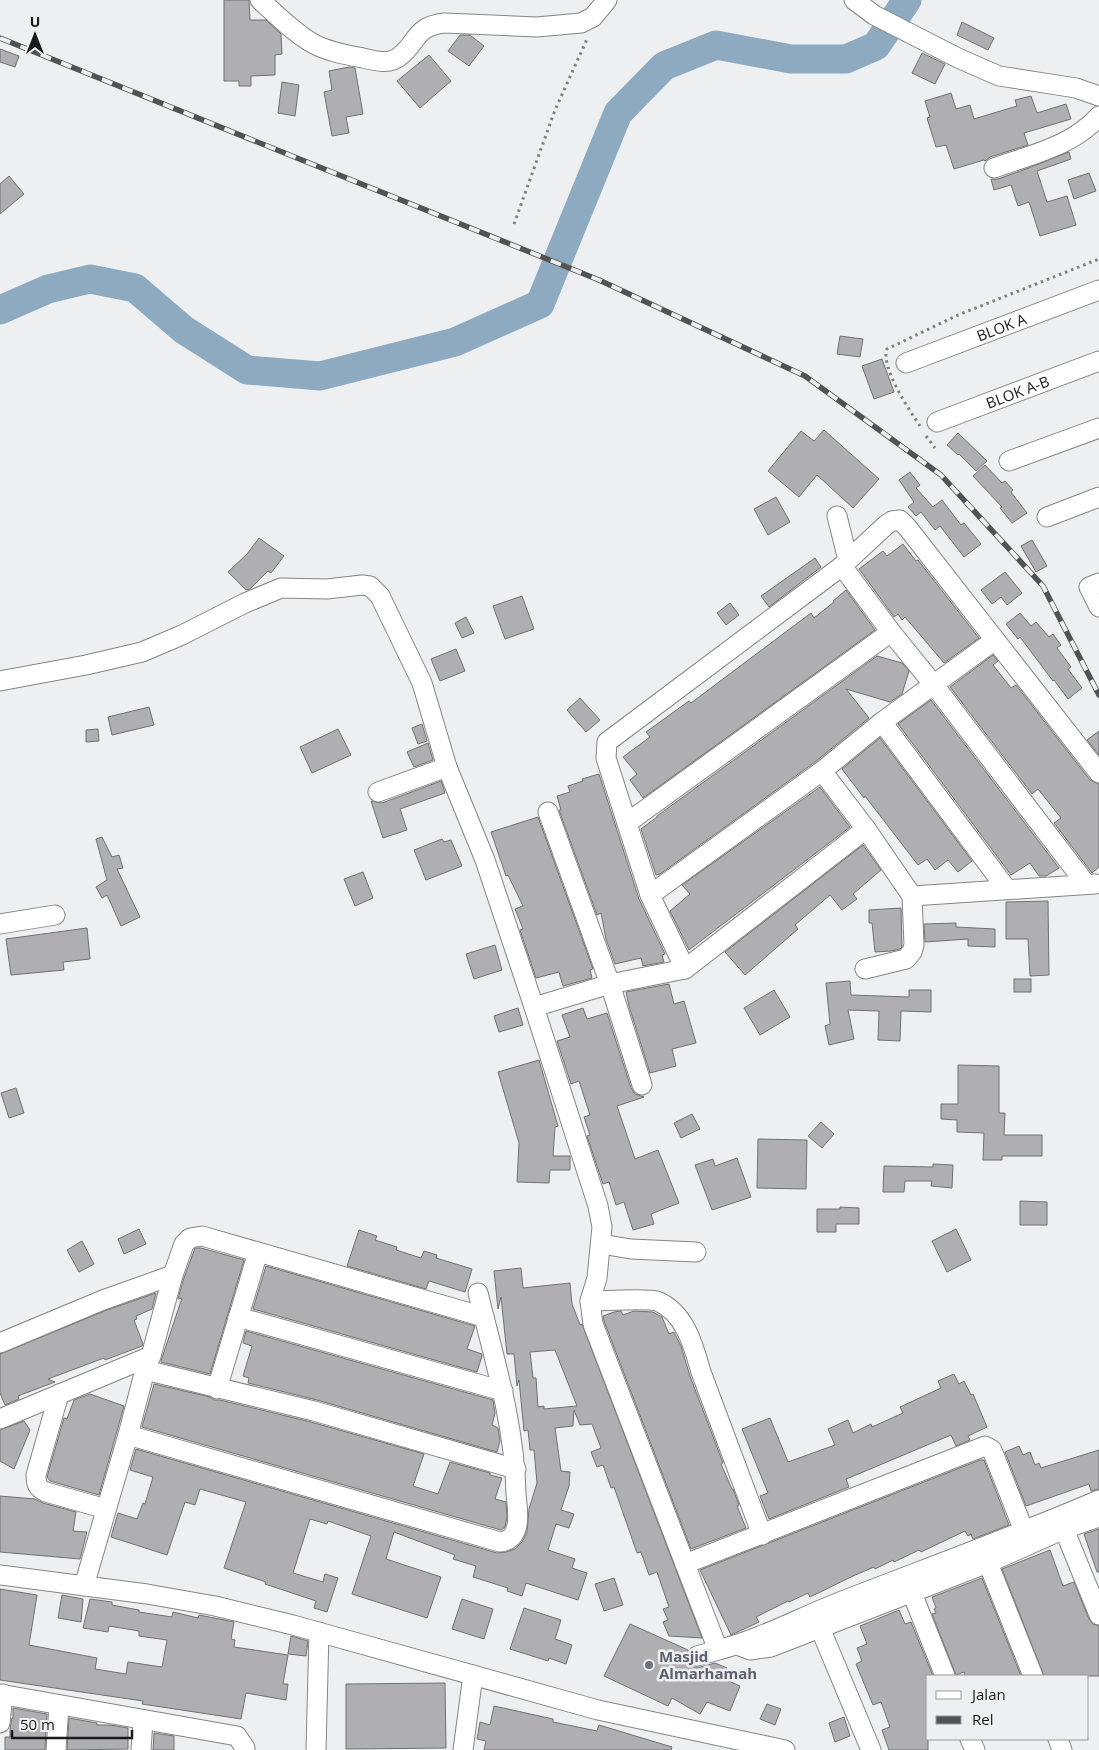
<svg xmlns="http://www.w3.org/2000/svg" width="1099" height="1750" viewBox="0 0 1099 1750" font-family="'Open Sans',sans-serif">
	<rect width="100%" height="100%" fill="#eeeff1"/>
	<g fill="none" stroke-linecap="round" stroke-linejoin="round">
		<polyline stroke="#8daac0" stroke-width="29" points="0,310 48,289 90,279 135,288 184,330 247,370 320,376 455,342 540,304 618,113 664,66 716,45 791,59 846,59 876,46 907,0"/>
	</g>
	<g fill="#afafb1" stroke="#707173" fill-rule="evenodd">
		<polygon points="224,0 249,0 250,20 266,20 281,34 282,54 275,55 275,75 251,76 251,86 239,86 239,81 224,81"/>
		<polygon points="962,22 994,38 988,50 957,35"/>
		<polygon points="460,35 470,35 484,46 469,66 448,51"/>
		<polygon points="0,49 19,56 15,67 0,62"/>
		<polygon points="922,53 945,64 935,84 912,73"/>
		<polygon points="429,55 451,81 420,108 397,81"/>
		<polygon points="349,67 355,68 363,114 346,117 349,133 332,136 324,92 332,90 329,71"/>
		<polygon points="282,82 299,85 295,116 278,113"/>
		<polygon points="951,93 956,109 970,105 974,119 1017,106 1015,100 1031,96 1037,113 1066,104 1071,119 1024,133 1028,145 990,157 985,161 984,160 954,169 946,145 936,147 927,118 930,117 925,101"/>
		<polygon points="1069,152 1071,159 1037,171 1047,202 1067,196 1076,225 1040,236 1029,202 1018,206 1011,185 994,190 991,179 998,179 1026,169"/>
		<polygon points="1089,173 1096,191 1074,199 1068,180"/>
		<polygon points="9,176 24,194 0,214 0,184"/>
		<polygon points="840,336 863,339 860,357 837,354"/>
		<polygon points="882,359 894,392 874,399 862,366"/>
		<polygon points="824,430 879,479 853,508 817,475 799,497 768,471 801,431 814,441"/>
		<polygon points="958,433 987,461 976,471 959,454 958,455 947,445"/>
		<polygon points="985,465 1002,483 1005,481 1013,490 1011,492 1027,513 1012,523 1000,508 1002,507 973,476"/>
		<polygon points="910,472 920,485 916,488 933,507 942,500 961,525 964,523 981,544 964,557 940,526 935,530 921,512 916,516 908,507 914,502 899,480"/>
		<polygon points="776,497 790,522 768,535 754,509"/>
		<polygon points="259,538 284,556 271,573 268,571 250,589 246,590 228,572 247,554"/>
		<polygon points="1032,540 1047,566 1036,572 1021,546"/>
		<polygon points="903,544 916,561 918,560 979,638 944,663 905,617 902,620 898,614 894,617 859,569 883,551 887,556"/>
		<polygon points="815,558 821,567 769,607 761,596"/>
		<polygon points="1005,572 1022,593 1007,605 1001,597 992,604 981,590"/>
		<polygon points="846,590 875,630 643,798 630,780 637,774 623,757 650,737 646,732 689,701 691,703 811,613 814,618 834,602 833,601"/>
		<polygon points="522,596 534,629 505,639 493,606"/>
		<polygon points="730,603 739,615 726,625 717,613"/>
		<polygon points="1020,613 1031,626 1036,622 1049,637 1053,634 1061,645 1057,648 1071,667 1068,669 1082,688 1068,699 1054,680 1053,681 1020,637 1018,639 1006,624"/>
		<polygon points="466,617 474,633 462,638 455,623"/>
		<polygon points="456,649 465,671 440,681 431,659"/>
		<polygon points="993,655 998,661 993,665 1011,688 1016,685 1090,780 1099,784 1099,867 1092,873 1054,823 1061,818 1038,789 1032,794 950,687"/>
		<polygon points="877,656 902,663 909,671 902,694 890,702 846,689 869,718 815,762 660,874 656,875 641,829 657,817 657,816"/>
		<polygon points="580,698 600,720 586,732 567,710"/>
		<polygon points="931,700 1059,868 1046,876 1039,876 1030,863 1011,875 898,724"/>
		<polygon points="149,707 154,725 112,735 108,717"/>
		<polygon points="422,724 427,741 418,744 412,728"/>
		<polygon points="98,729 99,741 86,742 86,730"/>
		<polygon points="338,729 351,755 312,773 300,747"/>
		<polygon points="1099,731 1099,755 1087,740"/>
		<polygon points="880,738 972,861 958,872 948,860 935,870 927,859 918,865 865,796 864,798 842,769"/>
		<polygon points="428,743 433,760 414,767 407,752"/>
		<polygon points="599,774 639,899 665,954 662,955 664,962 643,966 641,958 615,964 606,939 601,913 597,915 559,810 561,810 557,796 570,792 568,786 583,781 582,779"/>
		<polygon points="441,781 445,793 400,809 407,830 383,838 371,801 382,803"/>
		<polygon points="820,787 850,827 689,950 670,911 690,894 682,885"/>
		<polygon points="538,817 593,969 590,970 592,978 563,986 559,972 536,978 520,930 523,929 515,909 523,906 508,875 506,876 491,832"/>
		<polygon points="102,837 112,857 119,855 123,868 117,869 140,917 121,926 107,895 102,898 96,887 107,880 96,839"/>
		<polygon points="442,839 444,842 451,840 462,866 426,880 414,850"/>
		<polygon points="863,845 881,870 853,894 857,899 842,910 830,895 795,925 798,929 745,975 725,952"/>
		<polygon points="363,872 373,898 355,906 344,879"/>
		<polygon points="1048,901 1049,975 1030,976 1028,939 1006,939 1006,902"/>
		<polygon points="901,908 902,947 900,949 891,951 875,952 872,923 869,923 869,910"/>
		<polygon points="956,923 956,927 995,929 995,947 968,946 968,939 925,942 924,924"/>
		<polygon points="87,928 90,959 63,962 64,970 11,975 6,939"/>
		<polygon points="495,945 502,970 474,979 466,954"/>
		<rect x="1014" y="979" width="17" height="13"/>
		<polygon points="850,981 851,995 909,997 909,990 931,990 931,1012 901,1011 900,1041 878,1040 879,1011 848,1010 854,1039 829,1045 825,1026 830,1024 826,983"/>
		<polygon points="669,984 674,1004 684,1001 696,1043 672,1049 676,1066 650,1073 629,1006 626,992"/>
		<polygon points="774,990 790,1017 760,1035 744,1008"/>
		<polygon points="518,1008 523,1025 499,1032 494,1016"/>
		<polygon points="583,1008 587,1019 607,1013 631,1088 635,1094 644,1097 617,1106 635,1159 658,1150 679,1203 651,1214 654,1224 633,1230 624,1202 616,1205 609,1182 603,1184 587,1136 590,1135 584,1117 590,1115 579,1081 571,1084 557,1041 570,1037 562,1015"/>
		<polygon points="539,1060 558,1126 555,1127 553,1156 570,1156 570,1170 550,1170 549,1183 517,1182 519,1143 498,1072"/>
		<polygon points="958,1065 999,1066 999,1113 1005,1113 1004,1135 1042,1135 1042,1156 1002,1156 1002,1160 983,1160 984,1133 957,1132 957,1120 941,1119 941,1104 958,1104"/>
		<polygon points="16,1088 24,1113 9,1118 1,1093"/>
		<polygon points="692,1114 700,1129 681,1138 674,1123"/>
		<polygon points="821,1122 834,1134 822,1148 808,1136"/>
		<polygon points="758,1139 807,1140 806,1189 757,1188"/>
		<polygon points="737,1158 751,1197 712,1210 695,1165 713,1159 715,1166"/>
		<polygon points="933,1164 953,1165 952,1188 931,1186 932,1181 905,1181 904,1192 883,1192 884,1166 933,1167"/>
		<polygon points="1020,1201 1047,1202 1047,1225 1020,1225"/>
		<polygon points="840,1207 859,1208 859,1224 836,1224 836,1232 817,1232 817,1209 840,1209"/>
		<polygon points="139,1229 146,1244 124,1254 118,1239"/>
		<polygon points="956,1229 971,1260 947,1272 932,1241"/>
		<polygon points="359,1230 377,1236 375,1240 397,1247 396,1250 421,1258 424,1251 437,1255 436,1258 472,1269 465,1292 429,1281 426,1289 347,1266"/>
		<polygon points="82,1241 94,1264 79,1272 67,1250"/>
		<polygon points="195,1248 201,1248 244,1260 210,1374 161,1362 161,1361 182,1298 178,1299 184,1278"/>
		<polygon points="266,1266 475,1326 467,1349 482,1354 482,1356 477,1372 253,1309"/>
		<path d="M521 1268 523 1288 570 1283 572 1304 580 1325 582 1324 702 1638 669 1636 663 1622 668 1620 663 1609 669 1607 657 1572 649 1575 641 1552 637 1553 614 1487 611 1488 603 1465 597 1467 591 1452 601 1448 592 1424 580 1425 574 1410 573 1426 555 1428 561 1471 570 1472 569 1486 561 1510 574 1514 569 1528 556 1524 548 1550 575 1559 572 1568 587 1573 578 1600 526 1583 522 1596 507 1591 508 1588 473 1577 476 1566 453 1559 455 1555 394 1532 386 1559 441 1577 427 1618 352 1594 371 1536 328 1521 327 1524 310 1519 293 1573 323 1582 325 1574 338 1578 327 1612 314 1608 316 1601 265 1584 266 1582 224 1568 246 1502 200 1489 195 1505 185 1502 167 1555 111 1537 118 1513 137 1519 143 1503 145 1504 153 1477 130 1470 136 1449 497 1553 506 1552 515 1549 522 1542 527 1532 529 1509 537 1483 534 1450H530L528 1430 524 1431 519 1380 517 1386 514 1354H507L501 1297 498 1309 494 1271ZM555 1350 577 1406 544 1409V1406L538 1407 536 1378H533L530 1352Z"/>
		<polygon points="156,1293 152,1309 136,1316 137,1319 134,1320 143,1344 142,1346 105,1360 104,1358 48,1379 55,1382 18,1396 19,1399 5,1405 0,1393 0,1354 107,1310"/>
		<polygon points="621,1311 623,1315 634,1311 653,1312 662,1317 669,1334 674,1332 681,1346 690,1376 723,1463 721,1464 732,1489 733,1489 739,1505 737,1506 746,1528 691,1549 604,1321 603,1316 614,1312"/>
		<polygon points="246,1331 493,1400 495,1413 492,1425 498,1428 500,1441 497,1452 317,1400 248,1383 249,1378 243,1376 252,1346 243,1343"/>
		<polygon points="954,1374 959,1384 964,1381 971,1395 973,1394 987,1427 968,1436 970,1440 956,1446 951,1435 856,1475 846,1479 849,1487 769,1519 760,1496 768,1493 742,1429 770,1418 788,1462 835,1445 828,1429 848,1420 853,1433 871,1424 872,1427 903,1413 900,1407 941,1388 938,1381"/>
		<polygon points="154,1384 210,1397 214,1400 220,1400 311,1422 424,1454 413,1486 438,1494 450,1462 490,1473 490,1475 502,1478 495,1499 506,1502 507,1517 505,1527 501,1530 142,1427"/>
		<polygon points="90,1394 124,1406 99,1495 50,1481 47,1477 64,1418 67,1419 74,1400"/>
		<polygon points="24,1421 30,1430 14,1469 0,1461 0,1430"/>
		<polygon points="1019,1446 1023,1455 1030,1452 1035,1465 1039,1463 1041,1468 1099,1450 1099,1489 1091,1491 1089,1484 1026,1506 1005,1452"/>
		<polygon points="980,1460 984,1460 1009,1525 973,1539 971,1534 968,1536 965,1531 921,1552 919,1550 894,1562 893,1560 875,1569 874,1567 853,1576 810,1597 808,1593 789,1602 788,1601 756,1617 759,1622 731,1635 700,1570"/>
		<polygon points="0,1496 35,1499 43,1503 76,1512 73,1531 87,1532 80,1559 0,1552"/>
		<polygon points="1099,1529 1099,1572 1097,1572 1084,1534"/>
		<polygon points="1050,1550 1063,1586 1074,1582 1089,1619 1093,1624 1099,1626 1099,1676 1044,1676 1002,1569"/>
		<polygon points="614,1578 623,1605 604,1611 595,1584"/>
		<polygon points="982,1578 1021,1676 965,1676 964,1672 956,1675 932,1614 936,1613 934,1609 936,1608 932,1597"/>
		<polygon points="0,1589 37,1595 29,1645 97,1658 95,1669 126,1674 128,1662 162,1667 167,1640 139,1636 139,1631 109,1626 108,1632 83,1628 90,1599 112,1602 112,1605 139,1610 139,1612 172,1617 173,1612 198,1618 199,1615 234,1622 231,1639 235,1640 234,1647 288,1655 283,1684 288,1684 286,1700 246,1693 241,1719 142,1704 143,1701 0,1680"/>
		<polygon points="62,1595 83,1599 81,1622 58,1618"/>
		<polygon points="462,1599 493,1609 484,1639 452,1629"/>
		<polygon points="524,1608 561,1620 555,1639 572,1645 566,1664 549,1658 548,1661 510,1649"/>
		<polygon points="899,1610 905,1624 911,1622 933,1676 928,1676 928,1750 889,1750 882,1730 890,1727 881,1702 873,1705 856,1664 862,1661 857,1648 867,1644 860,1626"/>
		<polygon points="630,1624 688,1650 686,1660 689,1664 694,1667 700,1667 715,1663 727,1668 722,1678 740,1686 730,1711 707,1702 700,1714 672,1698 668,1706 604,1676"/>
		<polygon points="291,1636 308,1641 306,1656 288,1654"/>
		<polygon points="445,1683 446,1748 346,1749 346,1684"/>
		<polygon points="767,1704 781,1709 775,1725 760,1719"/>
		<polygon points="494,1706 553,1719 553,1722 597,1731 599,1725 672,1747 671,1750 484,1750 486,1741 477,1739 480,1722 490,1725"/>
		<polygon points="13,1708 47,1714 45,1750 5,1750 5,1737 10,1737 10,1729 12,1718 13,1718"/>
		<polygon points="844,1717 850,1736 835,1742 829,1723"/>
		<polygon points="69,1718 97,1723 97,1725 110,1725 128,1728 128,1749 67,1750"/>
		<polygon points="154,1733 174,1736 174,1750 153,1750"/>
	</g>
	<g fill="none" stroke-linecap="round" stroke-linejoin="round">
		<defs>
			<g id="street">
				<path d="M260 0C277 15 294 33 314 44 329 52 347 55 363 58 375 61 390 65 400 56 419 41 414 27 444 23L537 27 581 23 593 17 607 0"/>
				<polyline points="854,0 874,15 958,58 999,76 1076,88 1099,96"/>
				<path d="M994 168C1030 155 1073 146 1099 116"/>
				<path id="s1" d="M906 363 1099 290"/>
				<path id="s2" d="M937 422 1099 361"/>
				<polyline points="1009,461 1099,428"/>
				<polyline points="837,516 848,560"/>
				<polyline points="1047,517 1099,497"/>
				<polyline points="842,566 891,632 934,685 1086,884"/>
				<polyline points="1099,583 1089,587 1099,607"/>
				<path d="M0 681 86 665 142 652 182 635 245 603 281 588 327 589 362 585 370 586 380 596 422 683 447 767 485 860 534 1007 598 1206 602 1227 597 1278 590 1301 593 1324 718 1650C761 1639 803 1616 845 1600 930 1567 1015 1536 1099 1500"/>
				<polyline points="882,722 1006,888"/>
				<polyline points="822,771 866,829 912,896 914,945 912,952 906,959 865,969"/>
				<polyline points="378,792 447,767"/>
				<polyline points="548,812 610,984 642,1085"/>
				<polyline points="627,823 891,632"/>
				<polyline points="650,895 822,771 882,722 995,640"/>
				<polyline points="912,896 1095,884"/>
				<polyline points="0,924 55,915"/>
				<polyline points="685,969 650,895 606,758 607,742 842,566 886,525 892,521 900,520 907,527 1099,773"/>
				<polyline points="534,1007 610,984 685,969 866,829"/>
				<polyline points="601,1244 631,1249 696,1252"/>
				<polyline points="478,1293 484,1317"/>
				<path d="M590 1301C603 1301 647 1298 657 1301 685 1312 694 1347 701 1372L762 1535"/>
				<polyline points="238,1317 503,1391"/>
				<polyline points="0,1343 103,1300 173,1275"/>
				<polyline points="145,1370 314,1411 516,1469"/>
				<polyline points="217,1389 258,1252"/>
				<path d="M59 1394 36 1475C36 1483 37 1488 46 1492L106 1509"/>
				<path d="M0 1419 151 1356 173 1275 184 1244 190 1238 202 1236 484 1317C499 1375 515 1434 516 1494 517 1504 519 1515 517 1525 515 1535 510 1541 500 1542L128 1435 84 1586"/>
				<polyline points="128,1435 145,1370 149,1360"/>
				<polyline points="1064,1529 1099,1615"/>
				<polyline points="988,1563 1033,1676"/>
				<polyline points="685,1564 985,1446 992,1450 1024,1531"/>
				<polyline points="0,1575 147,1594 215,1606 293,1625 598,1710 785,1750"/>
				<polyline points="912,1593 945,1676"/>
				<polyline points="820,1628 871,1750"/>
				<polyline points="737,1645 750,1650 771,1647 988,1563 1064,1529 1099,1517"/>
				<polyline points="697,1656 718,1650"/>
				<polyline points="0,1694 237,1736 245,1748 245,1750"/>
				<polyline points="0,1723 3,1694"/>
				<polyline points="970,1739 975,1750"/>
				<polyline points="1058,1739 1062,1750"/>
				<polyline points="56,1750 59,1705"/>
				<polyline points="141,1750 143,1720"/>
				<polyline points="316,1750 319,1632"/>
				<polyline points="463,1750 473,1675"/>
			</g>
		</defs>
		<use href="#street" stroke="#858587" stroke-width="21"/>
		<g stroke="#818183" stroke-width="3" stroke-dasharray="2.5 4" stroke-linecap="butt">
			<polyline points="514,224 555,110 588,37"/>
			<path d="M920 426C910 411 880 367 887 349L958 315 1099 259"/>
			<polyline points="926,436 935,448"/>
		</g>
		<use href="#street" stroke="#fff" stroke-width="19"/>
		<defs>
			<polyline id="rail" points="0,38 599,280 805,376 941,475 1043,586 1099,695"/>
		</defs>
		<use href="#rail" stroke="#525253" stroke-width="5.5"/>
		<use href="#rail" stroke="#eeeff1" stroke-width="4" stroke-dasharray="11" stroke-linecap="butt"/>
	</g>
	<circle fill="#6b7280" stroke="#eeeff1" stroke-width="2" cx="649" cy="1665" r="5"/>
	<g text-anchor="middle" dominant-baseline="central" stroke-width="5" stroke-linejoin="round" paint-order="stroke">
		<g font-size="15" fill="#19191a" stroke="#eeeff1">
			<text stroke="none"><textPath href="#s1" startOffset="102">BLOK A</textPath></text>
			<text stroke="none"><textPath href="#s2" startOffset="86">BLOK A-B</textPath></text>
		</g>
		<g font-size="15" font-weight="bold" fill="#5b616d" stroke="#eeeff1" text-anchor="start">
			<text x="659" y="1656">Masjid<tspan x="659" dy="17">Almarhamah</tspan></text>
		</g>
	</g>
	<rect x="926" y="1675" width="162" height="65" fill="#eeeff1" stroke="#99999b"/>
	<rect x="936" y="1691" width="25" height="8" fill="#ffffff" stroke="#99999b"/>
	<text x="972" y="1700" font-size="15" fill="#19191a">Jalan</text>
	<rect x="936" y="1716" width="25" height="8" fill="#525253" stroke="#99999b"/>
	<text x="972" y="1725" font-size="15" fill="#19191a">Rel</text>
	<g transform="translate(35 35)" stroke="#eeeff1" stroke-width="4" paint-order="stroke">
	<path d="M0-4L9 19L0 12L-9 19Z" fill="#19191a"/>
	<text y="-8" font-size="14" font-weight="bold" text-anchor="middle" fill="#19191a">U</text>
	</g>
	<path d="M12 1730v8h120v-8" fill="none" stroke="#19191a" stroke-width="2.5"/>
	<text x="20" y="1730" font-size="15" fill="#19191a" stroke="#eeeff1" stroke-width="4" paint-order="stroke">50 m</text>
</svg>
